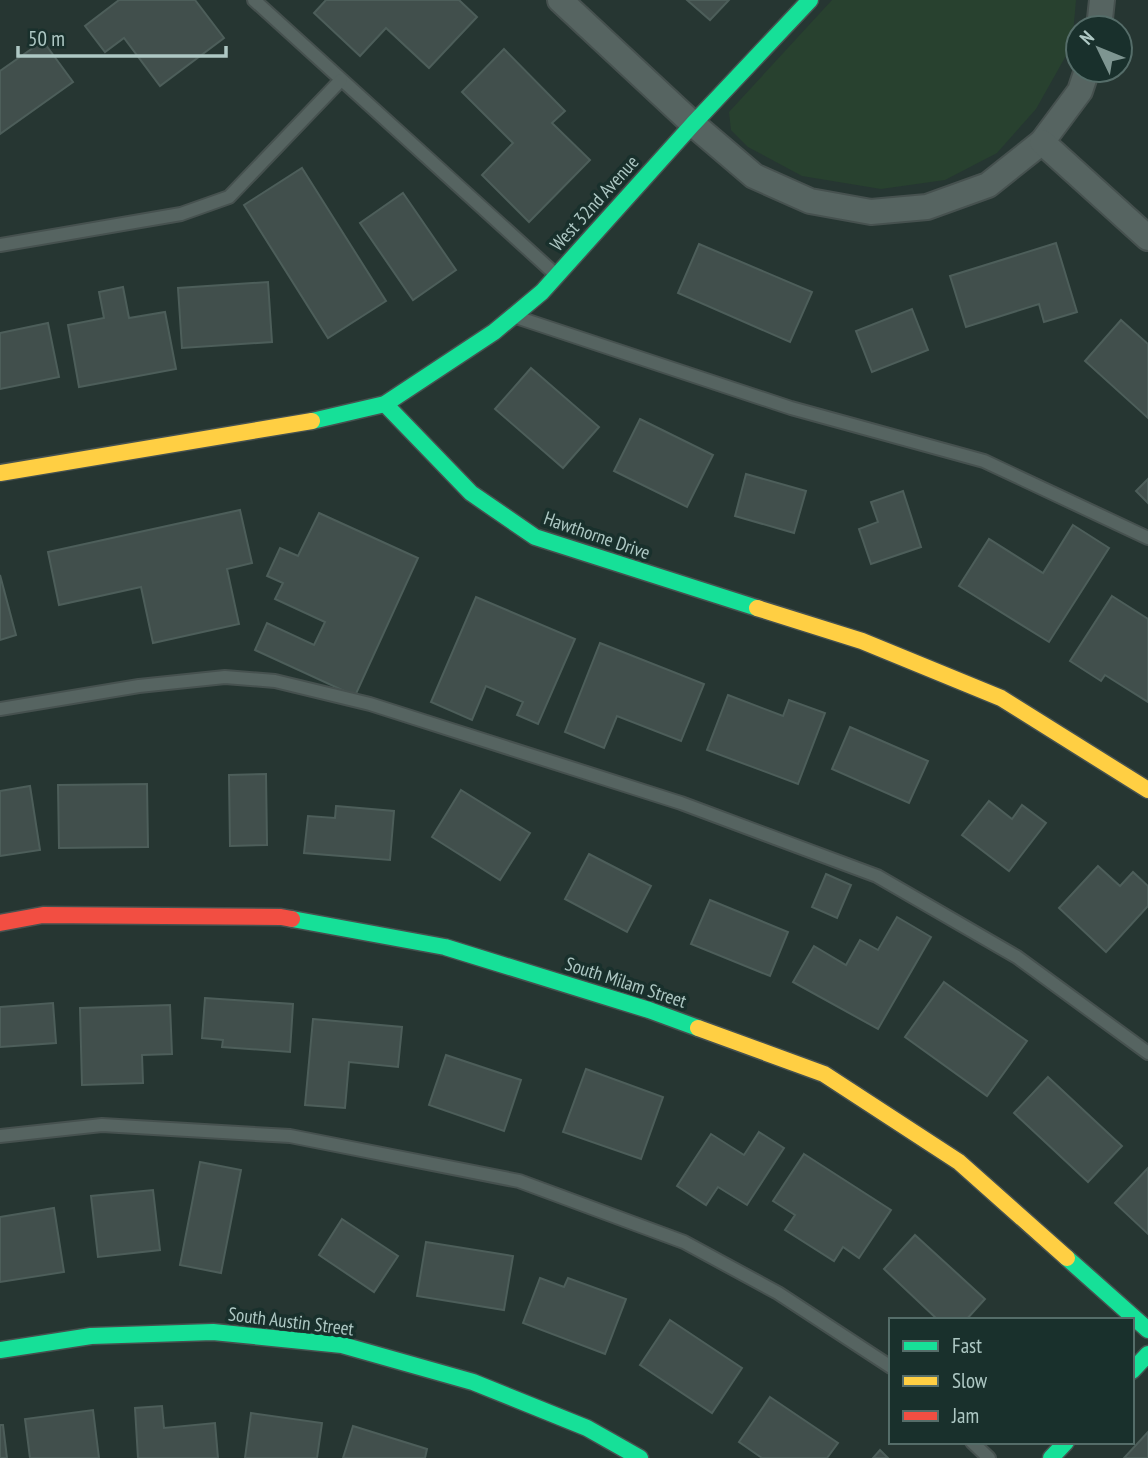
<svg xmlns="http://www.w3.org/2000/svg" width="1148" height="1458" viewBox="0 0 1148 1458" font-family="'PT Sans Narrow',sans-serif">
	<rect width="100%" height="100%" fill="#263632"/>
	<polygon fill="#28412f" points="832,0 1076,0 1072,45 1036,109 997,153 945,180 881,189 802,176 748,147 731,130 729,112"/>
	<g fill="#414f4c" stroke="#4d5e5a" stroke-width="2">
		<polygon points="119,0 195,0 224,38 160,86 124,38 105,52 85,26"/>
		<polygon points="326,0 459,0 477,17 429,68 386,28 360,56 314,13"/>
		<polygon points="687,0 729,0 710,20"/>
		<polygon points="43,41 73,82 0,134 0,71"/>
		<polygon points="504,49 565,111 552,123 590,160 529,222 482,175 513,143 462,92"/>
		<polygon points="302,168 386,301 328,338 244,205"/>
		<polygon points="403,193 456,270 413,300 360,223"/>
		<polygon points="1056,243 1077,312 1044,322 1039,304 966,327 950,276"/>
		<polygon points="699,244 812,292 790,342 678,293"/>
		<polygon points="268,282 272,342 182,348 178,288"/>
		<polygon points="123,287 129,318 165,312 176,369 79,387 68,325 104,318 99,292"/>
		<polygon points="912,309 928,350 872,372 856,331"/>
		<polygon points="1121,320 1148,344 1148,418 1085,361"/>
		<polygon points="48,323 59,377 0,389 0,333"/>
		<polygon points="531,368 599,427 563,468 495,409"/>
		<polygon points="640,419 713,455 687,507 614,471"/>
		<polygon points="746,474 806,491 794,533 735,516"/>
		<polygon points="1148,479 1148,503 1136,491"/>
		<polygon points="903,491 921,547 871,564 859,529 878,522 871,502"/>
		<polygon points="240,510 252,563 227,569 239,624 153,643 141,587 59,605 48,552"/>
		<polygon points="319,513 418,558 355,696 255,650 267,623 314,645 325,622 275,599 283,583 267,576 280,548 298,556"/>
		<polygon points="1073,525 1109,548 1049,642 959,586 989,539 1043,573"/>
		<polygon points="0,575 16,635 0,640"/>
		<polygon points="1112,596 1148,619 1148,702 1105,675 1101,681 1070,661"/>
		<polygon points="476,597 575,639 538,724 517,715 523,702 486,686 472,720 431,702"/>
		<polygon points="600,643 704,684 681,741 617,716 604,748 565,732"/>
		<polygon points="728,695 783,716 789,700 825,713 798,784 707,750"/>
		<polygon points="850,727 928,761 909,803 832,769"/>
		<polygon points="266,774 267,845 230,846 229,775"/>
		<polygon points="147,784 148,847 59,848 58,785"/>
		<polygon points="30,786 40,850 0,856 0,791"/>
		<polygon points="461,790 530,833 500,880 432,837"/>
		<polygon points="989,801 1012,819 1022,805 1046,823 1009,871 962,835"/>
		<polygon points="336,806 394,811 390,860 304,853 308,816 335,818"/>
		<polygon points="589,854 651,886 627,932 565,899"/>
		<polygon points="1098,866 1120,886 1133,872 1148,886 1148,906 1106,952 1059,908"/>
		<polygon points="826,874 851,885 837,918 812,907"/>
		<polygon points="710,900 788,932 770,976 691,944"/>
		<polygon points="897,917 931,937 878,1029 793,982 814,946 846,965 860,940 878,950"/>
		<polygon points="944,982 1027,1041 987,1096 905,1037"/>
		<polygon points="205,998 293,1004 290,1052 222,1047 223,1040 202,1038"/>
		<polygon points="53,1003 56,1043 0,1047 0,1007"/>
		<polygon points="170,1005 172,1054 142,1055 143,1083 82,1085 80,1008"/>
		<polygon points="313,1019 402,1027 398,1067 349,1062 345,1108 305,1105"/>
		<polygon points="446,1055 521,1080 504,1131 429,1105"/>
		<polygon points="586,1069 663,1097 641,1159 563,1132"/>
		<polygon points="1048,1077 1122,1146 1088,1182 1014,1113"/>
		<polygon points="759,1132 784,1148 747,1205 718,1187 706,1205 677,1186 711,1134 744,1155"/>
		<polygon points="804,1154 891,1210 859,1258 843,1247 834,1261 785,1230 795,1215 773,1201"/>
		<polygon points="200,1162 241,1170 221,1273 180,1265"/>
		<polygon points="1148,1168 1148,1234 1115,1203"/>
		<polygon points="153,1190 160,1250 98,1257 91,1196"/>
		<polygon points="54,1208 64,1272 0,1282 0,1217"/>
		<polygon points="342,1219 398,1256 374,1292 319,1255"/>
		<polygon points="915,1235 985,1299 966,1320 938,1320 884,1269"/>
		<polygon points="426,1242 513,1256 504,1310 417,1296"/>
		<polygon points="540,1278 564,1287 568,1278 626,1299 605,1354 523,1323"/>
		<polygon points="670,1320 742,1368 712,1413 640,1365"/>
		<polygon points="770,1397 838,1443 827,1458 762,1458 739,1442"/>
		<polygon points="162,1406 164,1428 215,1423 218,1458 138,1458 135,1408"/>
		<polygon points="93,1410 99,1458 30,1458 25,1419"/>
		<polygon points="251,1413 322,1423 317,1458 245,1458"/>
		<polygon points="0,1425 3,1425 7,1458 0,1458"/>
		<polygon points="353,1426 427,1449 425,1458 343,1458"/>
		<polygon points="1148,1432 1148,1458 1124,1458"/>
		<polygon points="880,1450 888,1458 873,1458"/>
	</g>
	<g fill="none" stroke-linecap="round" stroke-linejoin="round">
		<defs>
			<g id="lane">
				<polyline points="254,0 554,273"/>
				<polyline points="0,245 181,214 229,197 341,80"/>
				<polyline points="519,318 791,408 984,461 1148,538"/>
				<polyline points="0,709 139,686 225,677 275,681 370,704 681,803 877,876 1017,957 1148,1053"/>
				<polyline points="0,1136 102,1125 290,1136 519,1181 684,1242 778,1293 891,1367"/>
				<polyline points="972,1442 989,1458"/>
			</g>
			<g id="street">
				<polyline points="560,0 693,124 754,176 810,201 871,212 927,207 988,185 1042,142 1080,91 1087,70"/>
				<polyline points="1099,28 1102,0"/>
				<polyline points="1042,142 1148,238"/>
			</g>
			<g id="fast">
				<polyline points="385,404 471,493 535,537 757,608"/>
				<polyline points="312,421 385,404 494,332 542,292 693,124 810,0"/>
				<polyline points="292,919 445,947 649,1010 698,1028"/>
				<polyline points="1067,1258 1148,1330"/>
				<polyline points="0,1350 91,1336 213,1332 342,1345 473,1382 587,1428 640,1458"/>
				<polyline points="1132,1371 1148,1354"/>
				<polyline points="1051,1458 1066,1442"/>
			</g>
			<g id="slow">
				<polyline points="0,473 312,421"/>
				<polyline points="757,608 862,641 1001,698 1148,790"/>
				<polyline points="698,1028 824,1074 959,1162 1067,1258"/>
			</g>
			<polyline id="jam" points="0,923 43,915 281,917 292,919"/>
		</defs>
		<use href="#lane" stroke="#46514f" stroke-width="16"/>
		<use href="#street" stroke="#46514f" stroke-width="28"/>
		<use href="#fast" stroke="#46514f" stroke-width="19"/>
		<use href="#slow" stroke="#46514f" stroke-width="19"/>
		<use href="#jam" stroke="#46514f" stroke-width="19"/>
		<use href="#lane" stroke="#566461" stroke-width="12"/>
		<use href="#street" stroke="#566461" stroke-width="24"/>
		<use href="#fast" stroke="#16e098" stroke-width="16"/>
		<use href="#slow" stroke="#ffcf43" stroke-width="16"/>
		<use href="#jam" stroke="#f24e42" stroke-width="16"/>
	</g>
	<g text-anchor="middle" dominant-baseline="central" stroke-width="7" stroke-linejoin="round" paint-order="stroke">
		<g font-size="19" fill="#aec8c4" stroke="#19302c">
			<text transform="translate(594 203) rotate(-48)">West 32nd Avenue</text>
			<text transform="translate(597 535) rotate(19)">Hawthorne Drive</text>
			<text transform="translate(626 982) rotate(18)">South Milam Street</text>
			<text transform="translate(291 1321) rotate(7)">South Austin Street</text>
		</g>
	</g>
	<rect x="889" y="1318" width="245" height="126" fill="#19302c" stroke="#556d69" stroke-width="2"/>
	<rect x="903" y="1341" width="35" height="10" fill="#16e098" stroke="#556d69" stroke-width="2"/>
	<text x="952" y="1353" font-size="21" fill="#aec8c4">Fast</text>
	<rect x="903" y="1376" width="35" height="10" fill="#ffcf43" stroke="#556d69" stroke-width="2"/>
	<text x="952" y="1388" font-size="21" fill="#aec8c4">Slow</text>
	<rect x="903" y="1411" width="35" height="10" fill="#f24e42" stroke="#556d69" stroke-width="2"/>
	<text x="952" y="1423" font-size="21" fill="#aec8c4">Jam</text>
	<g transform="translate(1099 49) rotate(313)"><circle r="33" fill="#19302c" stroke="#556d69" stroke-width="2"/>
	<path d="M0-5L12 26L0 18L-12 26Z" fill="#7e9591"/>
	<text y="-10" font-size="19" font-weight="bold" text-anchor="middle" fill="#aec8c4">N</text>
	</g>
	<path d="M18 46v10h208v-10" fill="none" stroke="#aec8c4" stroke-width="3.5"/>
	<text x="28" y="46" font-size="21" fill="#aec8c4" stroke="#19302c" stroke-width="5" paint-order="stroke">50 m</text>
</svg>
